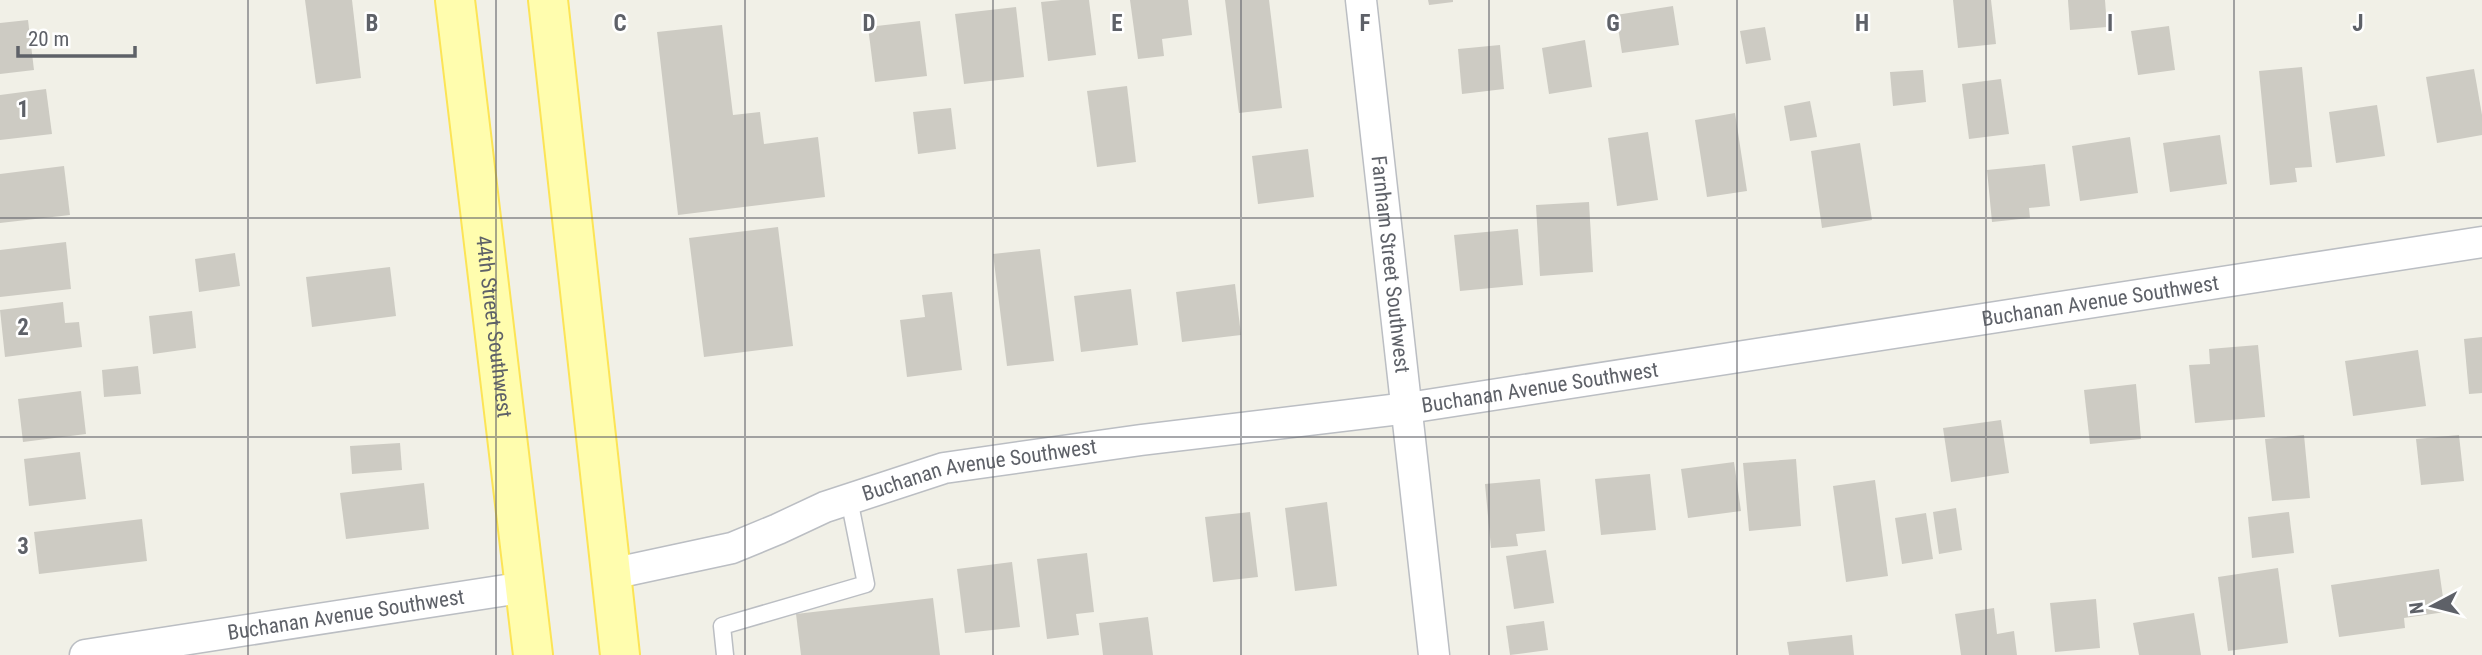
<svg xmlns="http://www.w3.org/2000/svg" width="2482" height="655" viewBox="0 0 2482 655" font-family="'Roboto Condensed',sans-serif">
	<rect width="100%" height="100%" fill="#f1f0e7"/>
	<g fill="#cdcbc3">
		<polygon points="305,0 352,0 361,78 316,84"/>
		<polygon points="1061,0 1089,0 1096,55 1048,61 1041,2"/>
		<polygon points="1130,0 1188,0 1192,35 1162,39 1164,56 1138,59"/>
		<polygon points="1225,0 1269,0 1282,108 1239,113"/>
		<polygon points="1428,0 1453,0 1453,2 1429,5"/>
		<polygon points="1953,0 1991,0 1996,44 1958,48"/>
		<polygon points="2068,0 2105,0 2107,27 2070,30"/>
		<polygon points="1673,6 1679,45 1622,53 1616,15"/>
		<polygon points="1016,7 1024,77 964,84 955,14"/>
		<polygon points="28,20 34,70 0,74 0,23"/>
		<polygon points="920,21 927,76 875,82 868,27"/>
		<polygon points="722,25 733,115 760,112 764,144 818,137 825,197 678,215 657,32"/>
		<polygon points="2169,26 2175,70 2138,75 2131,31"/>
		<polygon points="1765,27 1771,60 1746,64 1740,31"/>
		<polygon points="1585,40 1592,87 1549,94 1542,48"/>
		<polygon points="1500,45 1504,89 1462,94 1458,49"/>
		<polygon points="2302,67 2312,167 2295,168 2297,182 2270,185 2259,71"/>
		<polygon points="2474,69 2482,115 2482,135 2437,143 2426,77"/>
		<polygon points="1923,70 1926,102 1893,106 1890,72"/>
		<polygon points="2001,79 2009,134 1969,139 1962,84"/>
		<polygon points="1127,86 1136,162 1097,167 1087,91"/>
		<polygon points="46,89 52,134 0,140 0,95"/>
		<polygon points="1810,101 1817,137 1790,141 1784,106"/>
		<polygon points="2377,105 2385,156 2336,163 2329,112"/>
		<polygon points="951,108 956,149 918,154 913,112"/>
		<polygon points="1735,113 1747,191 1707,197 1695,120"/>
		<polygon points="1648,132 1658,200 1617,206 1608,138"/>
		<polygon points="2220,135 2227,184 2170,192 2163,143"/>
		<polygon points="2130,137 2138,193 2080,201 2072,146"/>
		<polygon points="1860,143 1872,220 1822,228 1811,151"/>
		<polygon points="1308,149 1314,197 1258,204 1252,156"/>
		<polygon points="2045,164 2050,206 2029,208 2030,218 1992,222 1987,170"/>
		<polygon points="64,166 70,215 0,223 0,174"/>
		<polygon points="1589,202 1593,272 1540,276 1536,205"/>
		<polygon points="778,227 793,346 704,357 689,238"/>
		<polygon points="1518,229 1523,285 1460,291 1454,235"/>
		<polygon points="66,242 71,289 0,297 0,250"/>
		<polygon points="1040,249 1054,361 1007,366 993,254"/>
		<polygon points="235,253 240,286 199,292 195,259"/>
		<polygon points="390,267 396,316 312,327 306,277"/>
		<polygon points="1235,284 1241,335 1182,342 1176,292"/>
		<polygon points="1131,289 1138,345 1081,352 1074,296"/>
		<polygon points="952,292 962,370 907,377 900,320 925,317 922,295"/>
		<polygon points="63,302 65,323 79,322 82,347 5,357 0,310"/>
		<polygon points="192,311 196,348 153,354 149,316"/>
		<polygon points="2482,337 2482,393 2469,394 2464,339"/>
		<polygon points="2258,345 2265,417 2195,423 2189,365 2210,364 2209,349"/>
		<polygon points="2418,350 2426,406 2353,416 2345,361"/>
		<polygon points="138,366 141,394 104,397 102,370"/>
		<polygon points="2136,384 2141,439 2090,444 2084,390"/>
		<polygon points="81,391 86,434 23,442 18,399"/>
		<polygon points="2001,420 2009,473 1951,482 1943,428"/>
		<polygon points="2304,435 2310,498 2272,501 2265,439"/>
		<polygon points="2459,435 2464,481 2421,485 2416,439"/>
		<polygon points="400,443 402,470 352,474 350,446"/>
		<polygon points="80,452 86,499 29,506 24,459"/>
		<polygon points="1796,459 1801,526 1749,531 1743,463"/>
		<polygon points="1734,462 1741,511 1688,518 1681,469"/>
		<polygon points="1650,474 1656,530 1601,535 1595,479"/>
		<polygon points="1540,479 1545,531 1516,534 1518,546 1491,548 1485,484"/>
		<polygon points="1875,480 1888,576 1846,582 1833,486"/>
		<polygon points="424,483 429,529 346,539 340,493"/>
		<polygon points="1327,502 1337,586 1295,591 1285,508"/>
		<polygon points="1956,508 1962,550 1939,554 1933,512"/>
		<polygon points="1250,512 1258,577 1213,582 1205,517"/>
		<polygon points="2289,512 2294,553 2252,558 2248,517"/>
		<polygon points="1926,513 1933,559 1902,564 1895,518"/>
		<polygon points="142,519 147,561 39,574 34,532"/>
		<polygon points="1546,550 1554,603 1514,609 1506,556"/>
		<polygon points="1087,553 1094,612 1076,614 1079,635 1047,639 1037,559"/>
		<polygon points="1012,562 1020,627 965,633 957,569"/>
		<polygon points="2278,568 2288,643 2228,651 2218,577"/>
		<polygon points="2439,569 2445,612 2404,618 2405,628 2339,637 2331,585"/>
		<polygon points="933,598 940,655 801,655 796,614"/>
		<polygon points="2096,599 2100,648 2055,652 2050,603"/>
		<polygon points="1994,608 1997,634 2014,631 2017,655 1961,655 1955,614"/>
		<polygon points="2194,613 2201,655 2139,655 2133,623"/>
		<polygon points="1148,617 1153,655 1103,655 1099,623"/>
		<polygon points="1544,621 1548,650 1510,655 1506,626"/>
		<polygon points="1852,635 1854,655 1789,655 1787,642"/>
	</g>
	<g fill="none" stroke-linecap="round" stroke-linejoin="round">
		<defs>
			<polyline id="lane" points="725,655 722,626 866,584 849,499"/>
			<g id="street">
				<path id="s1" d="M1361 0 1434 655"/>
				<path id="s2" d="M611 574 732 548 778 529 825 507 944 468 1141 440 1408 408 2482 242"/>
				<path id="s3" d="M85 655 526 587"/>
			</g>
			<g id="primary">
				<path id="s4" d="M455 0 533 655"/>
				<polyline points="548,0 620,655"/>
			</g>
		</defs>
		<use href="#lane" stroke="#bbbec3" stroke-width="19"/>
		<use href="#street" stroke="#bbbec3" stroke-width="33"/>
		<use href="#primary" stroke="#fce456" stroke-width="42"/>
		<use href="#lane" stroke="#fff" stroke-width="16"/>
		<use href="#street" stroke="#fff" stroke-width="30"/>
		<use href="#primary" stroke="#fffdae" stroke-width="38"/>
	</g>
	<path fill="none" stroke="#5e6168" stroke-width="2" stroke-opacity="0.55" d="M248 0V655M496 0V655M745 0V655M993 0V655M1241 0V655M1489 0V655M1737 0V655M1986 0V655M2234 0V655M0 218H2482M0 437H2482"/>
	<g text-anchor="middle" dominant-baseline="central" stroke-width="5" stroke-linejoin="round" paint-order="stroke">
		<g font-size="21" fill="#5e6168" stroke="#fff">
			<text stroke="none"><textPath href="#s1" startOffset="266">Farnham Street Southwest</textPath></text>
			<text stroke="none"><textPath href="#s2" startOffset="1519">Buchanan Avenue Southwest</textPath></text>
			<text stroke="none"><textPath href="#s4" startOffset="329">44th Street Southwest</textPath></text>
			<text stroke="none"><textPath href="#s2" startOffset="952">Buchanan Avenue Southwest</textPath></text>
			<text stroke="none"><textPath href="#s2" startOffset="385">Buchanan Avenue Southwest</textPath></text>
			<text stroke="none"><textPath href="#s3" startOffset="264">Buchanan Avenue Southwest</textPath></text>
		</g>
	</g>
	<g font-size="23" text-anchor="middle" font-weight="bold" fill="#5e6168" stroke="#fff" stroke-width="5" stroke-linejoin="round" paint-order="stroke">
		<text x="372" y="31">B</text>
		<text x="620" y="31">C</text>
		<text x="869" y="31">D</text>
		<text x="1117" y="31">E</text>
		<text x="1365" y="31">F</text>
		<text x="1613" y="31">G</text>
		<text x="1862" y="31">H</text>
		<text x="2110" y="31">I</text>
		<text x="2358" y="31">J</text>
		<text x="23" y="117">1</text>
		<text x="23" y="335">2</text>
		<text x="23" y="554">3</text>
	</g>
	<g transform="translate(2433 606) rotate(263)" stroke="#ffffff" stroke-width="5" paint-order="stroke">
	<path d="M0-5L12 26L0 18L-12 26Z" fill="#5e6168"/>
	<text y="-10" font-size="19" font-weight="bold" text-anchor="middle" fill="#5e6168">N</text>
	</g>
	<path d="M18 46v10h117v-10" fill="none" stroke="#5e6168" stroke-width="3.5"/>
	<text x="28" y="46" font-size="21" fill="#5e6168" stroke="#ffffff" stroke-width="5" paint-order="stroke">20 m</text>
</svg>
